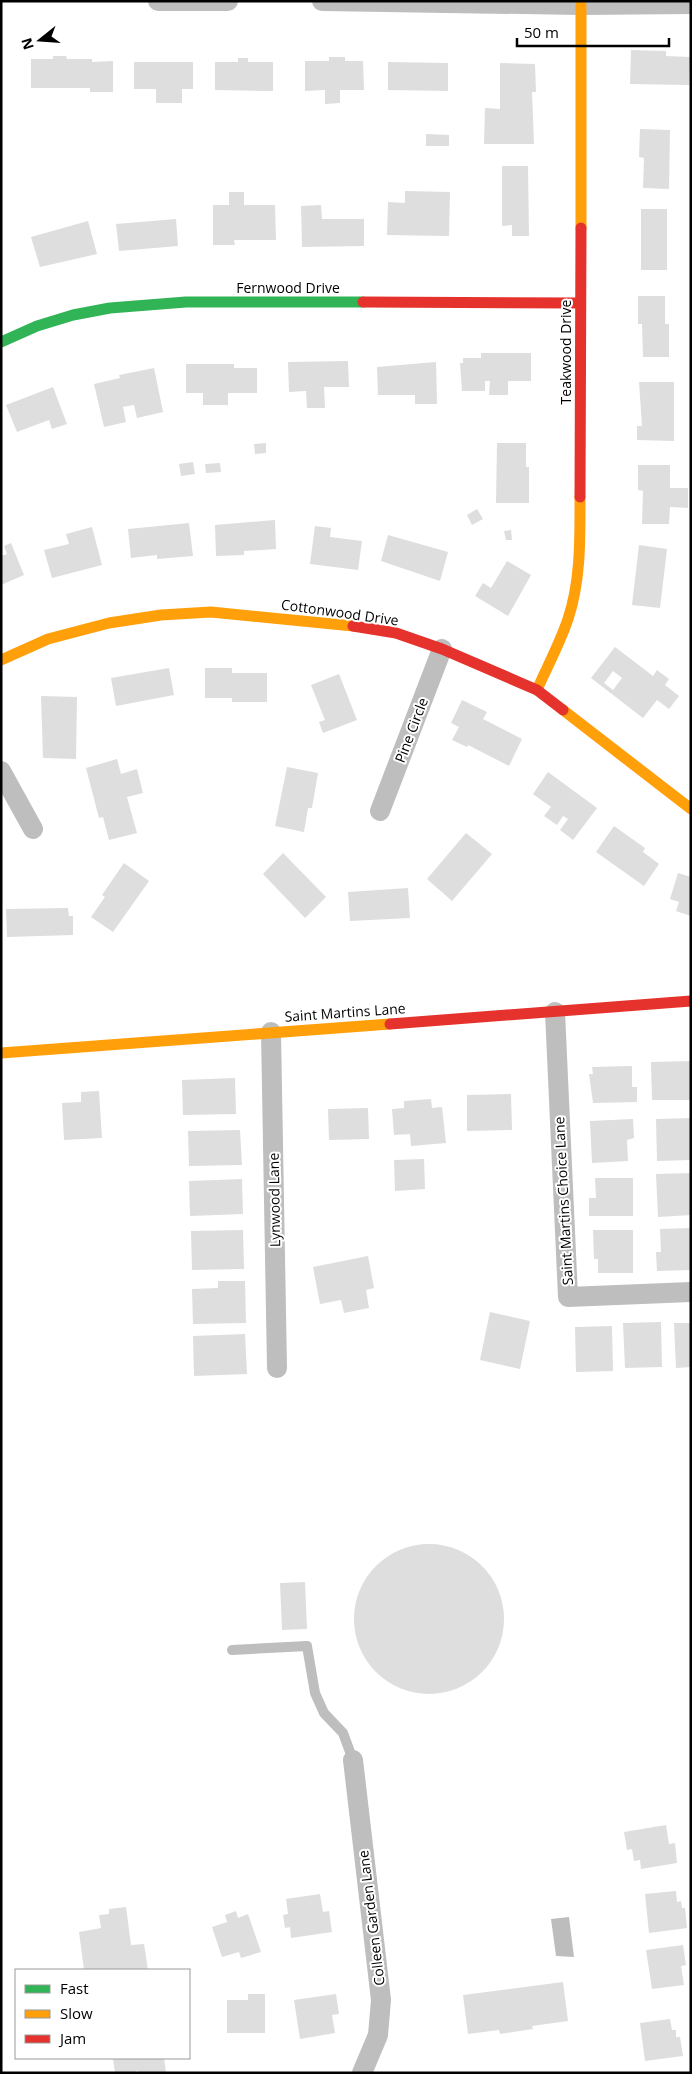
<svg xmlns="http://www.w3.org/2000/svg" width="692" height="2074" viewBox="0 0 692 2074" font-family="'Open Sans',sans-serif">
	<rect width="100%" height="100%" fill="#fff"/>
	<polygon fill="#bdbdbd" points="569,1917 574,1957 556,1956 551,1919"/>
	<g fill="#dedede" fill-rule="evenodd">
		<polygon points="631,50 666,51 666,56 690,57 689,85 630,84"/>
		<polygon points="53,56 66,56 67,59 92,59 92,62 113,61 113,92 90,92 90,88 31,88 31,59 53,59"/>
		<polygon points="329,57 345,57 345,61 363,61 364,90 340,90 340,103 325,104 325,90 305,91 305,61 329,61"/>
		<polygon points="238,58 248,58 248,62 273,62 273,91 215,90 215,62 238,62"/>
		<polygon points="134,62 193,62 193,89 182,89 182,103 156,103 156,89 134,89"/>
		<polygon points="388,62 448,63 448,91 388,90"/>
		<polygon points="500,63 535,64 536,92 532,92 534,144 484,144 485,108 500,109"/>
		<polygon points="640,129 670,130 669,189 643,188 644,158 639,157"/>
		<polygon points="426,134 449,135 449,146 426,146"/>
		<polygon points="502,166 528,166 529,236 512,236 512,225 502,226"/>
		<polygon points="405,191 450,192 449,236 387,235 388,202 405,203"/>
		<polygon points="229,192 244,192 244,205 275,205 276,240 234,240 235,245 213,245 213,205 229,205"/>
		<polygon points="321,205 322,219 364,219 364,246 302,247 301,206"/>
		<rect x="641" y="209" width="26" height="61"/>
		<polygon points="176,219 178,246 119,251 116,224"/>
		<polygon points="88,221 97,254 40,267 31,237"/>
		<polygon points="638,296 665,296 665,324 669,324 669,357 643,357 642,324 638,324"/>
		<polygon points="481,353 531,353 531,381 508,381 508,395 489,395 490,381 485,381 485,391 462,391 460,363 463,363 463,358 481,358"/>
		<polygon points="348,361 349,387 324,387 325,408 307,408 306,391 289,392 288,362"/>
		<polygon points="436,362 437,404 415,404 415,395 378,395 377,367"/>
		<polygon points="186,364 234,364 234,368 257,368 257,393 228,393 228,405 203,405 203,393 186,393"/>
		<polygon points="154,368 163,412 137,418 134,405 123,407 126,422 104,427 94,384 120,378 119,375"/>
		<polygon points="639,382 674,382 674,441 637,440 637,426 642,426"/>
		<polygon points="53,387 67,424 52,429 49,420 17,432 6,405"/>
		<polygon points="266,443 266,453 255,454 254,444"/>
		<polygon points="497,443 526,443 526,467 529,467 529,503 496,503"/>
		<polygon points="193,462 195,474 181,476 179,464"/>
		<polygon points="220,463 221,472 206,473 205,464"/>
		<polygon points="638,465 670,465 670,488 688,488 688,508 670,507 669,524 642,524 643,491 638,490"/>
		<polygon points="477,509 483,519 472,525 467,515"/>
		<polygon points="275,520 276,549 244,551 244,555 216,556 215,525"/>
		<polygon points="189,523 193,556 157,559 157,555 131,558 128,529"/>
		<polygon points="315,526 331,528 330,537 362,541 358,570 310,564"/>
		<polygon points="92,527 102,565 52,578 44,550 69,544 66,534"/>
		<polygon points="511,530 512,540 506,540 504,531"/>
		<polygon points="388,535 448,552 440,581 381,561"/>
		<polygon points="11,543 24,575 1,585 1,556 7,554 4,546"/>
		<polygon points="639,545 667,549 660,608 632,605"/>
		<polygon points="507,561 531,575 508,616 475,596 483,583 491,588"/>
		<path d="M615 647 653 676 657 670 669 679 665 685 679 696 669 709 657 700 643 718 591 678ZM613 671 622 678 613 690 604 683Z"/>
		<polygon points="169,668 174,695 116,706 111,678"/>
		<polygon points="205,668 232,668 232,673 267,673 267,702 232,702 232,698 205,698"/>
		<polygon points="339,674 357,720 323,733 319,722 325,720 311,685"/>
		<polygon points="41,696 77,697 76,759 43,758"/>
		<polygon points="462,700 487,712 483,719 522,739 509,766 468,745 467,747 452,740 459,727 451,723"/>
		<polygon points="117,759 121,774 137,769 143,793 127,797 137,833 109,840 103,817 99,818 86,768"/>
		<polygon points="287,767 318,773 312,808 308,808 304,832 275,826"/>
		<polygon points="548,772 597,808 573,840 560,830 568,819 563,816 557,825 544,816 551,807 533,794"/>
		<polygon points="614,826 645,848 643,852 659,864 644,886 596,852"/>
		<polygon points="466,833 492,854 452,901 427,879"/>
		<polygon points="283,853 326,897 305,918 263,874"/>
		<polygon points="124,863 149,881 113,932 91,917 105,897 102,895"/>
		<polygon points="678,873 691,877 691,916 676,911 679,902 670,899"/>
		<polygon points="408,888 410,918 350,921 348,892"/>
		<polygon points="68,908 69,916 73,916 73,935 7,937 6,909"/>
		<polygon points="691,1061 691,1100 652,1100 651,1062"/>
		<polygon points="632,1066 632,1087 637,1087 637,1102 593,1103 589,1074 593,1074 592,1067"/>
		<polygon points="235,1078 236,1114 183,1115 182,1080"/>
		<polygon points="99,1091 102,1138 64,1140 62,1103 81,1102 81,1092"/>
		<polygon points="511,1094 512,1130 467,1131 467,1095"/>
		<polygon points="431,1099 432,1108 442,1107 446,1143 411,1146 410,1134 394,1135 392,1109 404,1108 404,1101"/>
		<polygon points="368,1108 369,1139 329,1140 328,1109"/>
		<polygon points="691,1118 691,1160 657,1161 656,1119"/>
		<polygon points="633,1119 634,1138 627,1140 628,1161 592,1163 590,1121"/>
		<polygon points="240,1130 242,1165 189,1166 188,1131"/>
		<polygon points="424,1159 425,1189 395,1191 394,1160"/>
		<polygon points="691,1173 691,1215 658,1217 656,1174"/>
		<polygon points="595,1178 633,1178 633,1216 589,1216 589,1198 596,1198"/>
		<polygon points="242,1179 243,1214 190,1216 189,1181"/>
		<polygon points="691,1228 691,1270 657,1271 656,1252 661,1252 660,1229"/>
		<polygon points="243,1230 244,1269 192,1270 191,1231"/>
		<polygon points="593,1230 633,1230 633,1273 598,1273 598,1259 594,1259"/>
		<polygon points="368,1256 374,1288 366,1290 369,1308 344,1313 341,1300 320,1304 313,1267"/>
		<polygon points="218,1281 245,1281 246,1323 193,1324 192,1289 218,1288"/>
		<polygon points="490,1312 530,1321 520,1369 480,1360"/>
		<polygon points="661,1322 662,1367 625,1368 623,1323"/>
		<polygon points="674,1323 691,1323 691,1367 676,1368"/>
		<polygon points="612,1326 613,1371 576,1372 575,1327"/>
		<polygon points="245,1334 247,1374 194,1376 193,1336"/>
		<circle cx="429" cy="1619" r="75"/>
		<polygon points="305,1582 307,1629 282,1630 280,1583"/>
		<polygon points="666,1825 669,1844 675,1843 677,1863 641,1869 640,1860 634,1861 632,1849 627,1850 624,1832"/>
		<polygon points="676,1891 677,1902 681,1901 682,1908 685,1908 687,1928 649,1933 645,1894"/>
		<polygon points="320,1894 323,1912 329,1911 332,1932 291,1938 290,1927 285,1928 283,1915 288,1914 286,1899"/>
		<polygon points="126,1907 131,1945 144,1944 148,1970 84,1970 79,1932 101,1928 99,1915 109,1914 109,1909"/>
		<polygon points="236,1911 238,1918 248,1914 261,1952 241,1958 239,1952 222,1957 212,1927 227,1922 225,1915"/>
		<polygon points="683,1945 686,1965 681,1966 684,1985 652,1989 646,1950"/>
		<polygon points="563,1982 568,2021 532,2026 533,2029 500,2034 499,2030 468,2034 463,1995"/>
		<polygon points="248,1994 265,1994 265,2033 227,2033 227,2000 248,2000"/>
		<polygon points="336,1994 339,2014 332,2015 335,2033 300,2039 294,2000"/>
		<polygon points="670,2019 672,2030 676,2030 676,2037 680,2037 683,2056 645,2061 640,2023"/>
		<polygon points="113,2058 164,2058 166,2073 138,2073 138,2070 134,2073 115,2073"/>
	</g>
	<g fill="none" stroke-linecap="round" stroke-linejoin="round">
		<polyline stroke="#bebebe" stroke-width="10" points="232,1650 307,1646 315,1693 324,1713 343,1733 353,1760"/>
		<g stroke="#bebebe" stroke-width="20">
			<polyline points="158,1 228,1"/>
			<polyline points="322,1 581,5 691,4"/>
			<polyline points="1,771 33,829"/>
			<polyline points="380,811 442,649"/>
			<polyline points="555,1012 568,1297 691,1292"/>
			<polyline points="271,1032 277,1368"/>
			<polyline points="353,1760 381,2000 378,2035 362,2073"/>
		</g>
		<polyline stroke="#30b455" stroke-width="11" points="1,342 37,326 73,315 110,308 186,302 363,302"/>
		<g stroke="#ff9f0a" stroke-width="11">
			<polyline points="581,228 581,5"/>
			<polyline points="1,660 48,639 109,623 161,615 211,612 353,626"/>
			<path d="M537 690C547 667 560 643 568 619 581 580 580 538 580 497"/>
			<polyline points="563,710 691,809"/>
			<polyline points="1,1053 390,1024"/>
		</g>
		<g stroke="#e5322d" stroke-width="11">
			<polyline points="363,302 580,303"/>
			<polyline points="580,497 581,228"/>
			<polyline points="353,626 396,633 442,649 537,690 563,710"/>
			<polyline points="390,1024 691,1001"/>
		</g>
	</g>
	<g text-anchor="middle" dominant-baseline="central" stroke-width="4" stroke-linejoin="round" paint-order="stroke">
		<g font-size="14" fill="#000" stroke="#fff">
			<text x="288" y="287">Fernwood Drive</text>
			<text transform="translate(565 352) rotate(-90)">Teakwood Drive</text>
			<text transform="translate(340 612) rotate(8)">Cottonwood Drive</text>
			<text transform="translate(411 730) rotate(-69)">Pine Circle</text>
			<text transform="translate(345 1012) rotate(-4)">Saint Martins Lane</text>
			<text transform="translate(274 1200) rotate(-91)">Lynwood Lane</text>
			<text transform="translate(563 1201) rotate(-93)">Saint Martins Choice Lane</text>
			<text transform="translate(371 1918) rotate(-97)">Colleen Garden Lane</text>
		</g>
	</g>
	<rect width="692" height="2074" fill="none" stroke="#000000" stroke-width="5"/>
	<rect x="15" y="1969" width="175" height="90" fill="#ffffff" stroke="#999999"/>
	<rect x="25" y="1985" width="25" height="8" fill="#30b455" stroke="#999999"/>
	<text x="60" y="1994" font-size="15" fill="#000000">Fast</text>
	<rect x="25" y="2010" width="25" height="8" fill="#ff9f0a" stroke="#999999"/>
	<text x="60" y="2019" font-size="15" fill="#000000">Slow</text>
	<rect x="25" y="2035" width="25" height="8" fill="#e5322d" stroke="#999999"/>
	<text x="60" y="2044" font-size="15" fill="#000000">Jam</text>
	<g transform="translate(40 40) rotate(253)" stroke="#ffffff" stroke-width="4" paint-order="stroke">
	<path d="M0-4L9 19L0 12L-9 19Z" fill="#000000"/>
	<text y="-8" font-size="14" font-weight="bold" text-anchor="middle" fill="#000000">N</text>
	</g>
	<path d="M517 38v8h152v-8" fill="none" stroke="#000000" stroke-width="2.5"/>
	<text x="524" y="38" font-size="15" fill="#000000" stroke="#ffffff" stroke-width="4" paint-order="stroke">50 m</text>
</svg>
